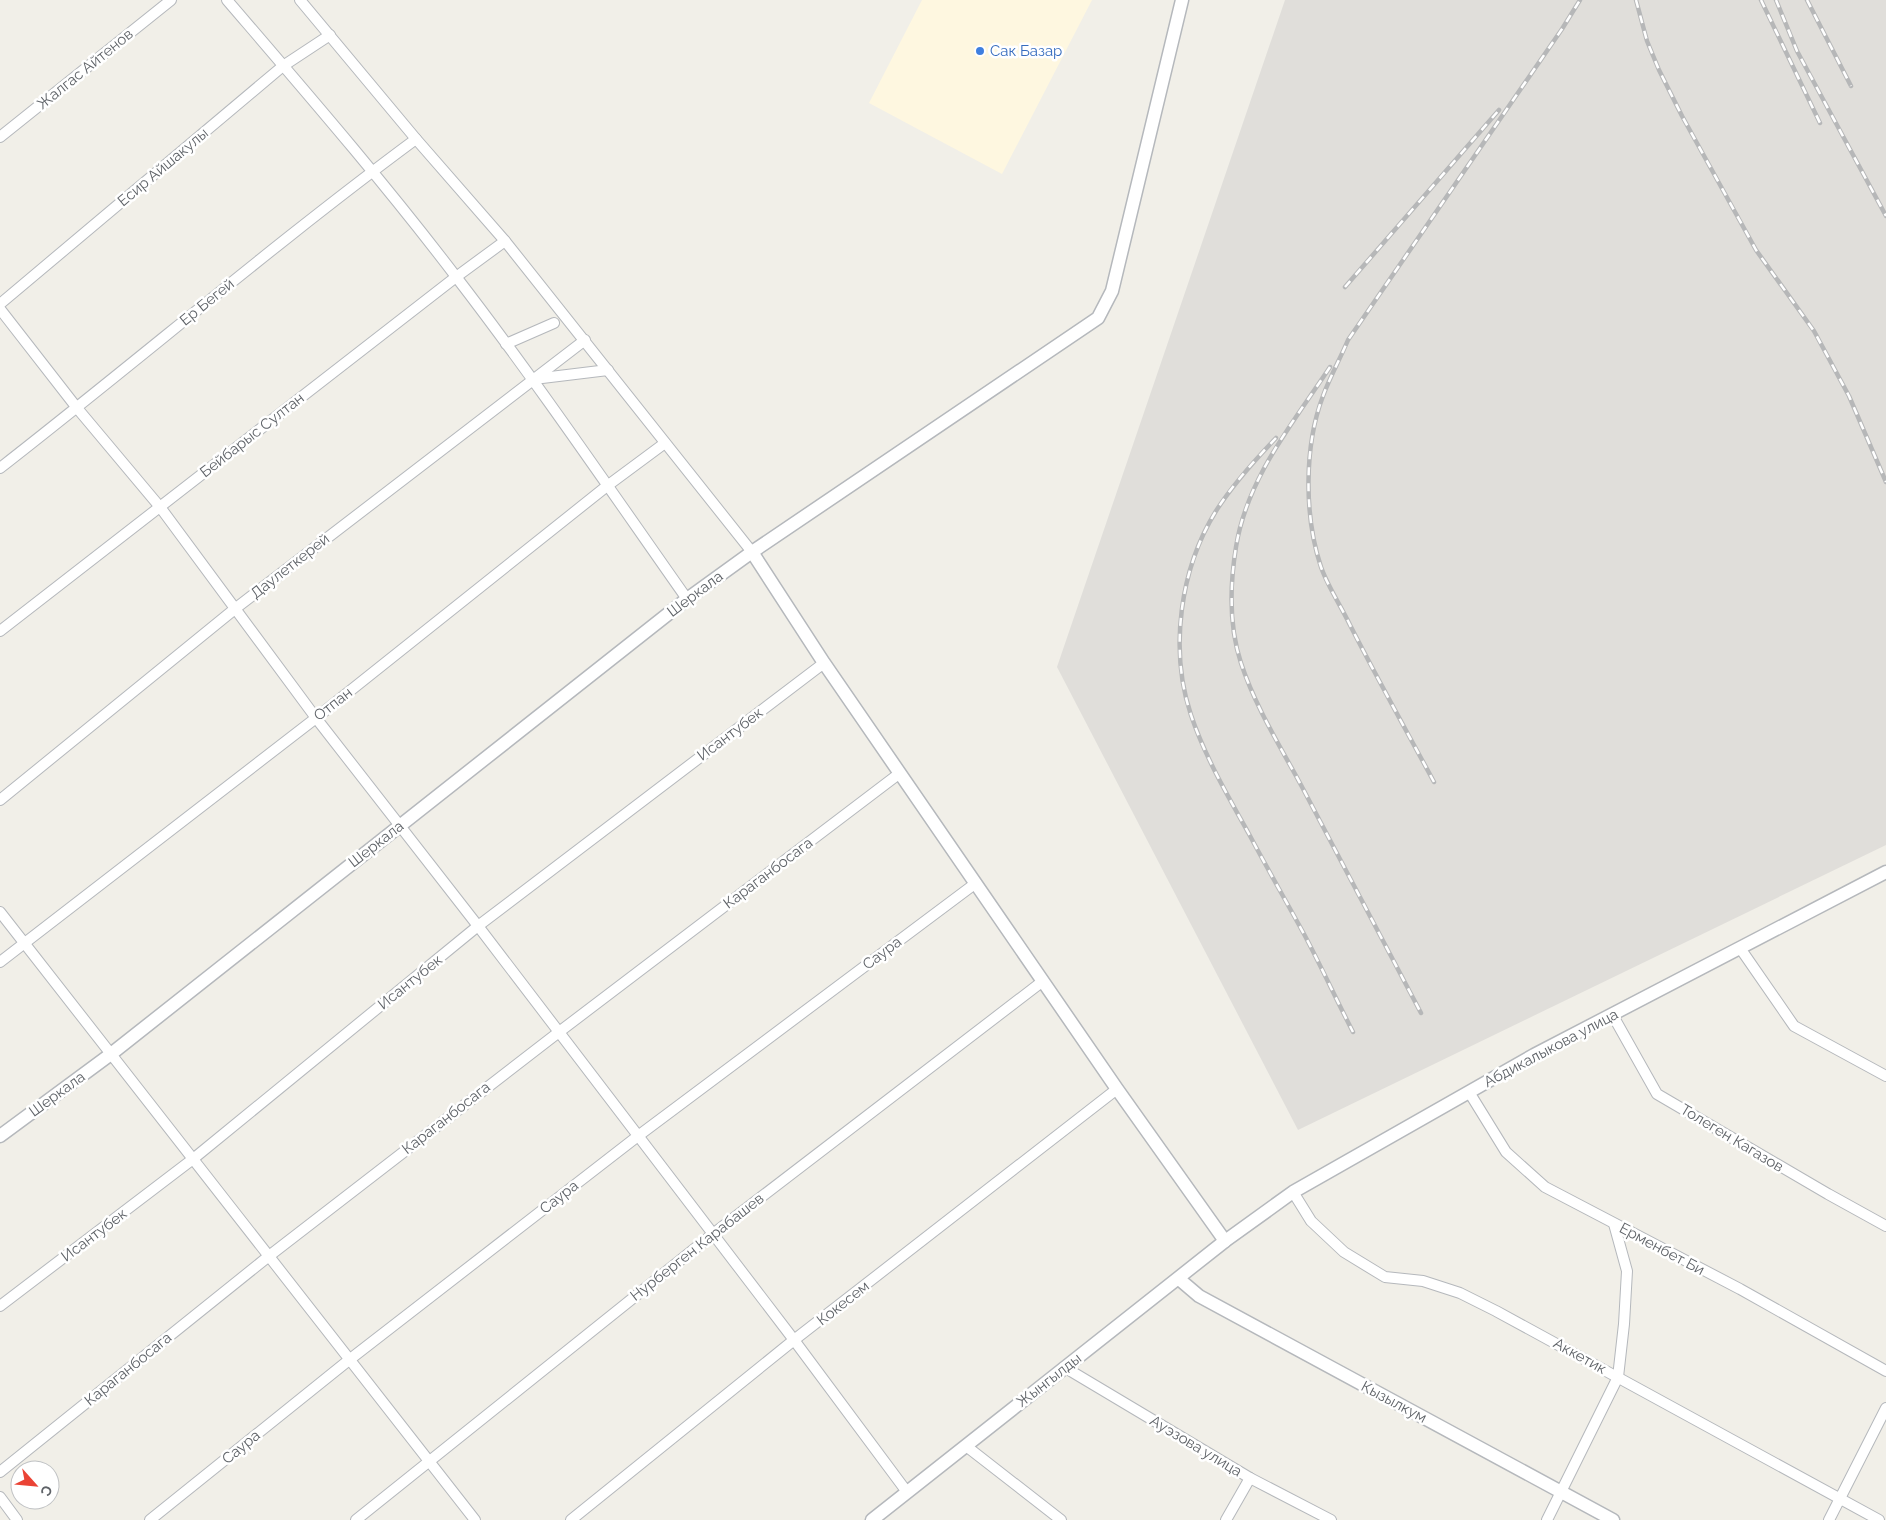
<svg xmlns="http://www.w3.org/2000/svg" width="1886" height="1520" viewBox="0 0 1886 1520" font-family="Raleway,sans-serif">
	<rect width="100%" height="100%" fill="#f1efe8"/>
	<polygon fill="#fef7e0" points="922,0 1092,0 1002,174 869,103"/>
	<polygon fill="#e0deda" points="1285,0 1886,0 1886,845 1298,1130 1057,667"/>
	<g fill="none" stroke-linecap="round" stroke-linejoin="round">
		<defs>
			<g id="minor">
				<path d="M227 0C305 91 384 182 457 278 537 382 611 491 687 599"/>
				<polyline points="300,0 416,139 505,241 752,552"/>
				<polyline points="0,137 171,0"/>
				<polyline points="0,304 283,66 330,35"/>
				<polyline points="0,309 77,408 160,507 316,718 478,926 794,1340 907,1492"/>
				<polyline points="506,344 554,323"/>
				<polyline points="534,379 608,370"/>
				<path d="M0 468C140 359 274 244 416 139"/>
				<polyline points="0,631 456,277 505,241"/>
				<polyline points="0,800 236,608 585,340"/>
				<polyline points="0,912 475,1520"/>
				<polyline points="1740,948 1794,1026 1886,1076"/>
				<polyline points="0,962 316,718 607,486 665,443"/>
				<polyline points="1612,1014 1657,1094 1828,1194 1886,1226"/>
				<polyline points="1469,1092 1506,1152 1545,1187 1740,1289 1886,1371"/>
				<polyline points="1293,1192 1311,1221 1344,1252 1385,1277 1423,1281 1460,1293 1496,1311 1879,1520"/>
				<polyline points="0,1306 193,1159 478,926 824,663"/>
				<polyline points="1064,1367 1250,1478 1331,1520"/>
				<polyline points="966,1446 1061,1520"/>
				<polyline points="0,1472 269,1256 559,1032 900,773"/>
				<polyline points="0,1497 17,1520"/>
				<polyline points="150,1520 349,1360 638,1136 976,883"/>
				<polyline points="356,1520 713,1234 1043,981"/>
				<polyline points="571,1520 794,1340 1117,1089"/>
				<polyline points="1226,1520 1250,1478"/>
				<polyline points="1547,1520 1618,1377 1624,1324 1627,1271 1614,1224"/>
				<polyline points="1829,1520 1886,1408"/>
			</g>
			<g id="tertiary">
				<polyline points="752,552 824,663 1117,1089 1225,1241"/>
				<polyline points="0,1136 111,1054 687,599 752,552 1098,318 1112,291 1182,0"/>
				<polyline points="1179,1279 1199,1296 1613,1520"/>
				<polyline points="872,1520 1225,1241 1293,1192 1534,1055 1886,872"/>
			</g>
		</defs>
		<use href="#minor" stroke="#b5b8bc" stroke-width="12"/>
		<use href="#tertiary" stroke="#b5b8bc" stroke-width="15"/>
		<use href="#minor" stroke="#fff" stroke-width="10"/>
		<use href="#tertiary" stroke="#fff" stroke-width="12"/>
		<defs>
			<g id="rail">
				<polyline points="1636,0 1647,41 1659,70 1682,116 1756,250 1814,331 1849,396 1886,482"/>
				<polyline points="1761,0 1820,123"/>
				<polyline points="1776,0 1797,51 1886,216"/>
				<polyline points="1807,0 1851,86"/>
				<polyline points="1345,287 1499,110"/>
				<path d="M1330 367C1293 423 1247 478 1236 547 1230 584 1229 627 1241 663 1255 706 1280 746 1301 785 1341 861 1381 937 1421 1013"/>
				<path d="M1276 438C1254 461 1233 484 1216 511 1180 569 1169 650 1191 715 1205 757 1228 796 1249 834 1267 868 1286 901 1304 934 1321 966 1336 999 1353 1032"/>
				<path d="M1434 782C1406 730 1377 678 1350 625 1341 606 1328 587 1321 567 1304 516 1304 446 1323 396 1330 377 1340 359 1348 340L1562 29 1580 0"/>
			</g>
		</defs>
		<use href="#rail" stroke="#b6b7b8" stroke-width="4.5"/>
		<use href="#rail" stroke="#fff" stroke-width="2.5" stroke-dasharray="8" stroke-linecap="butt"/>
	</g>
	<circle fill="#3f7fe0" stroke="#fff" stroke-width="2" cx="980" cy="51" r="5"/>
	<g text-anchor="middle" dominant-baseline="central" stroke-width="5" stroke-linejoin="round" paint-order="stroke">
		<g font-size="15" fill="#366cbe" stroke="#fff" text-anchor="start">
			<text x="990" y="51">Сак Базар</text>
		</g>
		<g font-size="15" fill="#5f6368" stroke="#fff">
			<text transform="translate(85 69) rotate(-39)">Жалгас Айтенов</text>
			<text transform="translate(163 167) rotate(-40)">Есир Айшакулы</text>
			<text transform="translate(207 302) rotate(-39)">Ер Бегей</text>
			<text transform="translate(252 435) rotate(-38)">Бейбарыс Султан</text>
			<text transform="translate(290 566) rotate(-38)">Даулеткерей</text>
			<text transform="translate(695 594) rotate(-37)">Шеркала</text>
			<text transform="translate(333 704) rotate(-38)">Отпан</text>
			<text transform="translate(730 734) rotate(-37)">Исантубек</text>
			<text transform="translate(376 844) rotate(-38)">Шеркала</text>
			<text transform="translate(768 873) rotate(-37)">Караганбосага</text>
			<text transform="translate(882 953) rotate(-37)">Саура</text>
			<text transform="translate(410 982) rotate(-39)">Исантубек</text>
			<text transform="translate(1551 1048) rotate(-28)">Абдикалыкова улица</text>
			<text transform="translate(57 1094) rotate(-36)">Шеркала</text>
			<text transform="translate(446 1118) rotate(-38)">Караганбосага</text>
			<text transform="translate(1732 1138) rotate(31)">Толеген Кагазов</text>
			<text transform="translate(559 1197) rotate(-38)">Саура</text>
			<text transform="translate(94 1235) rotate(-37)">Исантубек</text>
			<text transform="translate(697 1247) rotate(-38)">Нурберген Карабашев</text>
			<text transform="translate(1662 1249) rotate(28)">Ерменбет Би</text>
			<text transform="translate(843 1303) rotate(-38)">Кокесем</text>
			<text transform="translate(1580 1356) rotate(29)">Аккетик</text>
			<text transform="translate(128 1369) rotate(-39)">Караганбосага</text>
			<text transform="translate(1049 1380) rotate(-38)">Жынгылды</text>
			<text transform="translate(1394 1402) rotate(28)">Кызылкум</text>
			<text transform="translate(1196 1446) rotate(31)">Ауэзова улица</text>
			<text transform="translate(241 1447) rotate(-39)">Саура</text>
		</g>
	</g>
	<g transform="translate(35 1485) rotate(117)"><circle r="24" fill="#ffffff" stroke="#bfc1c3"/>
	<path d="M0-4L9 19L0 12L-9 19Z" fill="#ea4335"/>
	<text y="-8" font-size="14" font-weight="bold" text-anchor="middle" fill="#5f6368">С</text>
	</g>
</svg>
